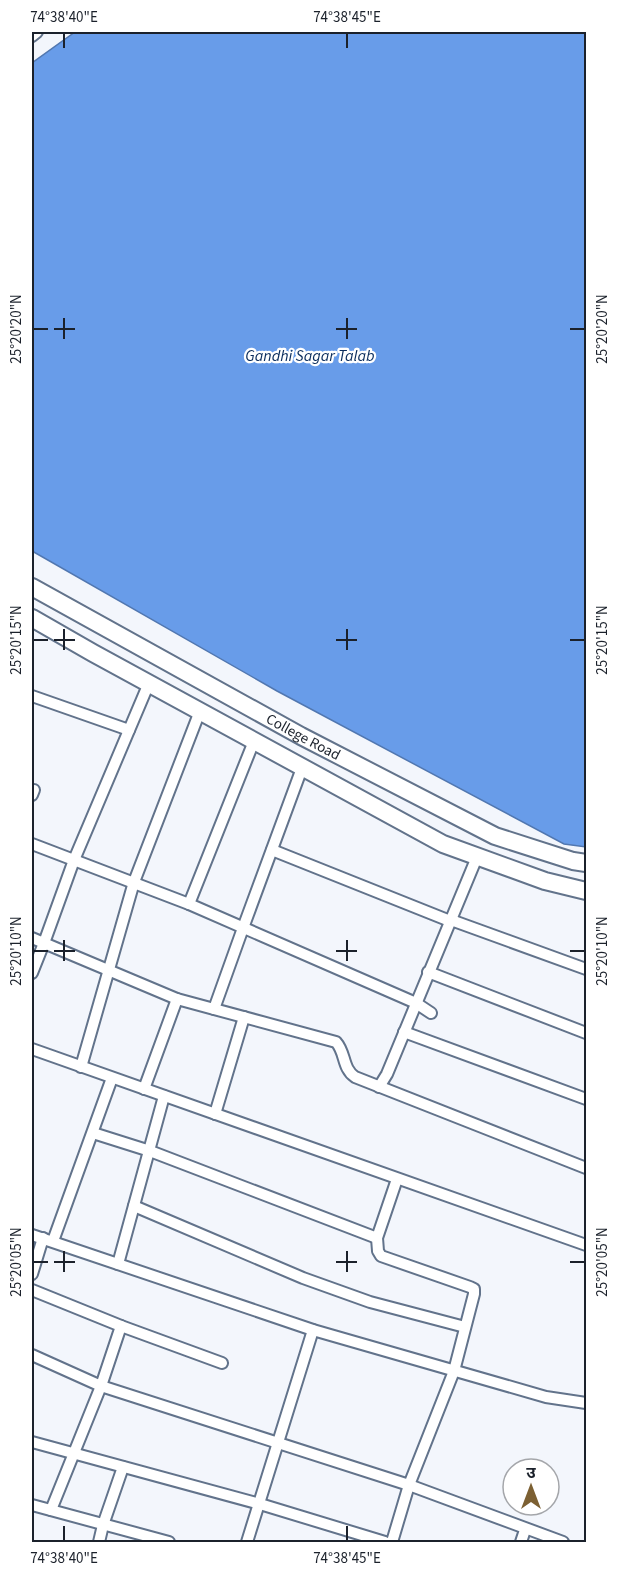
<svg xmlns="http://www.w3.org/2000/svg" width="618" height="1574" viewBox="0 0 618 1574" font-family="'Source Sans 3','Noto Sans Devanagari',sans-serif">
	<rect width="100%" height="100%" fill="#f3f6fc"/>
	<polygon fill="#689ce9" stroke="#5177b0" stroke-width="1.5" points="75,32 586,32 586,847 564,844 277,691 32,551 32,63"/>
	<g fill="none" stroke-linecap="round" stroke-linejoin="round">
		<defs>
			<g id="minor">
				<polyline points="32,36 37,32"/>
				<polyline points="32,696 129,730"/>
				<polyline points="32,795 34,790"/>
				<polyline points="32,844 189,904 416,1003 431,1013"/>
				<polyline points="272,850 450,921 451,920 586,969"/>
				<polyline points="189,904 254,741"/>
				<path d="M32 938 177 999 336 1042C346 1053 342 1068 355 1077L586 1168"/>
				<polyline points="428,972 586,1033"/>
				<polyline points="32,973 44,943 74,860 149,683"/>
				<polyline points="214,1009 243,928 302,768"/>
				<polyline points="404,1032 586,1099"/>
				<polyline points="32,1049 586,1245"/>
				<polyline points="81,1067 134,882 200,711"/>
				<polyline points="379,1087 387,1074 477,857"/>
				<polyline points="144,1089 177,999"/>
				<polyline points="215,1114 244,1017"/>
				<polyline points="93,1133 150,1151 377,1238"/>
				<polyline points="134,1206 303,1278 370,1302 465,1327"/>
				<polyline points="32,1235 313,1330 546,1397 586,1403"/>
				<polyline points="53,1241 112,1078"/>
				<polyline points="118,1264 164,1096"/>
				<polyline points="32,1274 43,1238"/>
				<polyline points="32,1290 121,1326 101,1386 51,1510"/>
				<polyline points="121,1326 222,1363"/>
				<polyline points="32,1355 101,1386 409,1485 563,1542"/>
				<polyline points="32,1442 260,1504 385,1542"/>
				<polyline points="32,1505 169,1542"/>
				<polyline points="99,1542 103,1525 123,1467"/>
				<polyline points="247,1542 313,1330"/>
				<polyline points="392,1542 409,1485 454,1371 474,1294 474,1289 470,1287 381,1256 378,1251 377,1238 397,1179"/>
				<polyline points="521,1542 525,1530"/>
			</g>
			<g id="secondary">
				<path id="s1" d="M32 587 301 736 495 836 573 861 586 863"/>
				<polyline points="32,618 93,653 443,844 545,881 586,891"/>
			</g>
		</defs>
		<use href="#minor" stroke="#62738b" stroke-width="14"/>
		<use href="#secondary" stroke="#62738b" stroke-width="20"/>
		<use href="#minor" stroke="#fff" stroke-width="10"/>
		<use href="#secondary" stroke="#fff" stroke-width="16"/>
	</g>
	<path fill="none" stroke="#1b212b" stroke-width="2" d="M64 33V48M347 33V48M64 318V339M347 318V339M33 329H48M54 329H75M336 329H357M570 329H585M64 629V650M347 629V650M33 640H48M54 640H75M336 640H357M570 640H585M64 940V961M347 940V961M33 951H48M54 951H75M336 951H357M570 951H585M64 1251V1272M347 1251V1272M33 1262H48M54 1262H75M336 1262H357M570 1262H585M64 1526V1541M347 1526V1541"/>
	<g text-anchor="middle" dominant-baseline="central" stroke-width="4.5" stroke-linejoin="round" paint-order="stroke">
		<g font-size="15" fill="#1b212b" stroke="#fff">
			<text stroke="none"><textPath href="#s1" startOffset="310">College Road</textPath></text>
		</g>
		<g font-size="16" font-style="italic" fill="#0a2c5c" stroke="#fff">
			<text x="310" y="356">Gandhi Sagar Talab</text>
		</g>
	</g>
	<rect width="618" height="1574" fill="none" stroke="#ffffff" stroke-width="66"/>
	<g transform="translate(531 1487)"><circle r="28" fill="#ffffff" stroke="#a4a6aa" stroke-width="1.5"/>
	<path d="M0-4.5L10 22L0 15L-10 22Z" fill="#7c6033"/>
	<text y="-9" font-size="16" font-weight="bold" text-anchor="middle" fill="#1b212b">उ</text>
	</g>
	<rect x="33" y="33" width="552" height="1508" fill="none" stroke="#1b212b" stroke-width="2"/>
	<g font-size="15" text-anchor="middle" fill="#1b212b">
		<text x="64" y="22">74°38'40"E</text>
		<text x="347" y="22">74°38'45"E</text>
		<text transform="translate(16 329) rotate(-90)" y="5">25°20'20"N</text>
		<text transform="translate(602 329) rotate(-90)" y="5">25°20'20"N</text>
		<text transform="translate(16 640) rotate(-90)" y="5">25°20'15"N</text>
		<text transform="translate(602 640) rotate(-90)" y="5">25°20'15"N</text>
		<text transform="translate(16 951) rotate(-90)" y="5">25°20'10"N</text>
		<text transform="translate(602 951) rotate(-90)" y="5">25°20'10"N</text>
		<text transform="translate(16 1262) rotate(-90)" y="5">25°20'05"N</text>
		<text transform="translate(602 1262) rotate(-90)" y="5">25°20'05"N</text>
		<text x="64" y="1563">74°38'40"E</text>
		<text x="347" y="1563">74°38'45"E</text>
	</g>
</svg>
